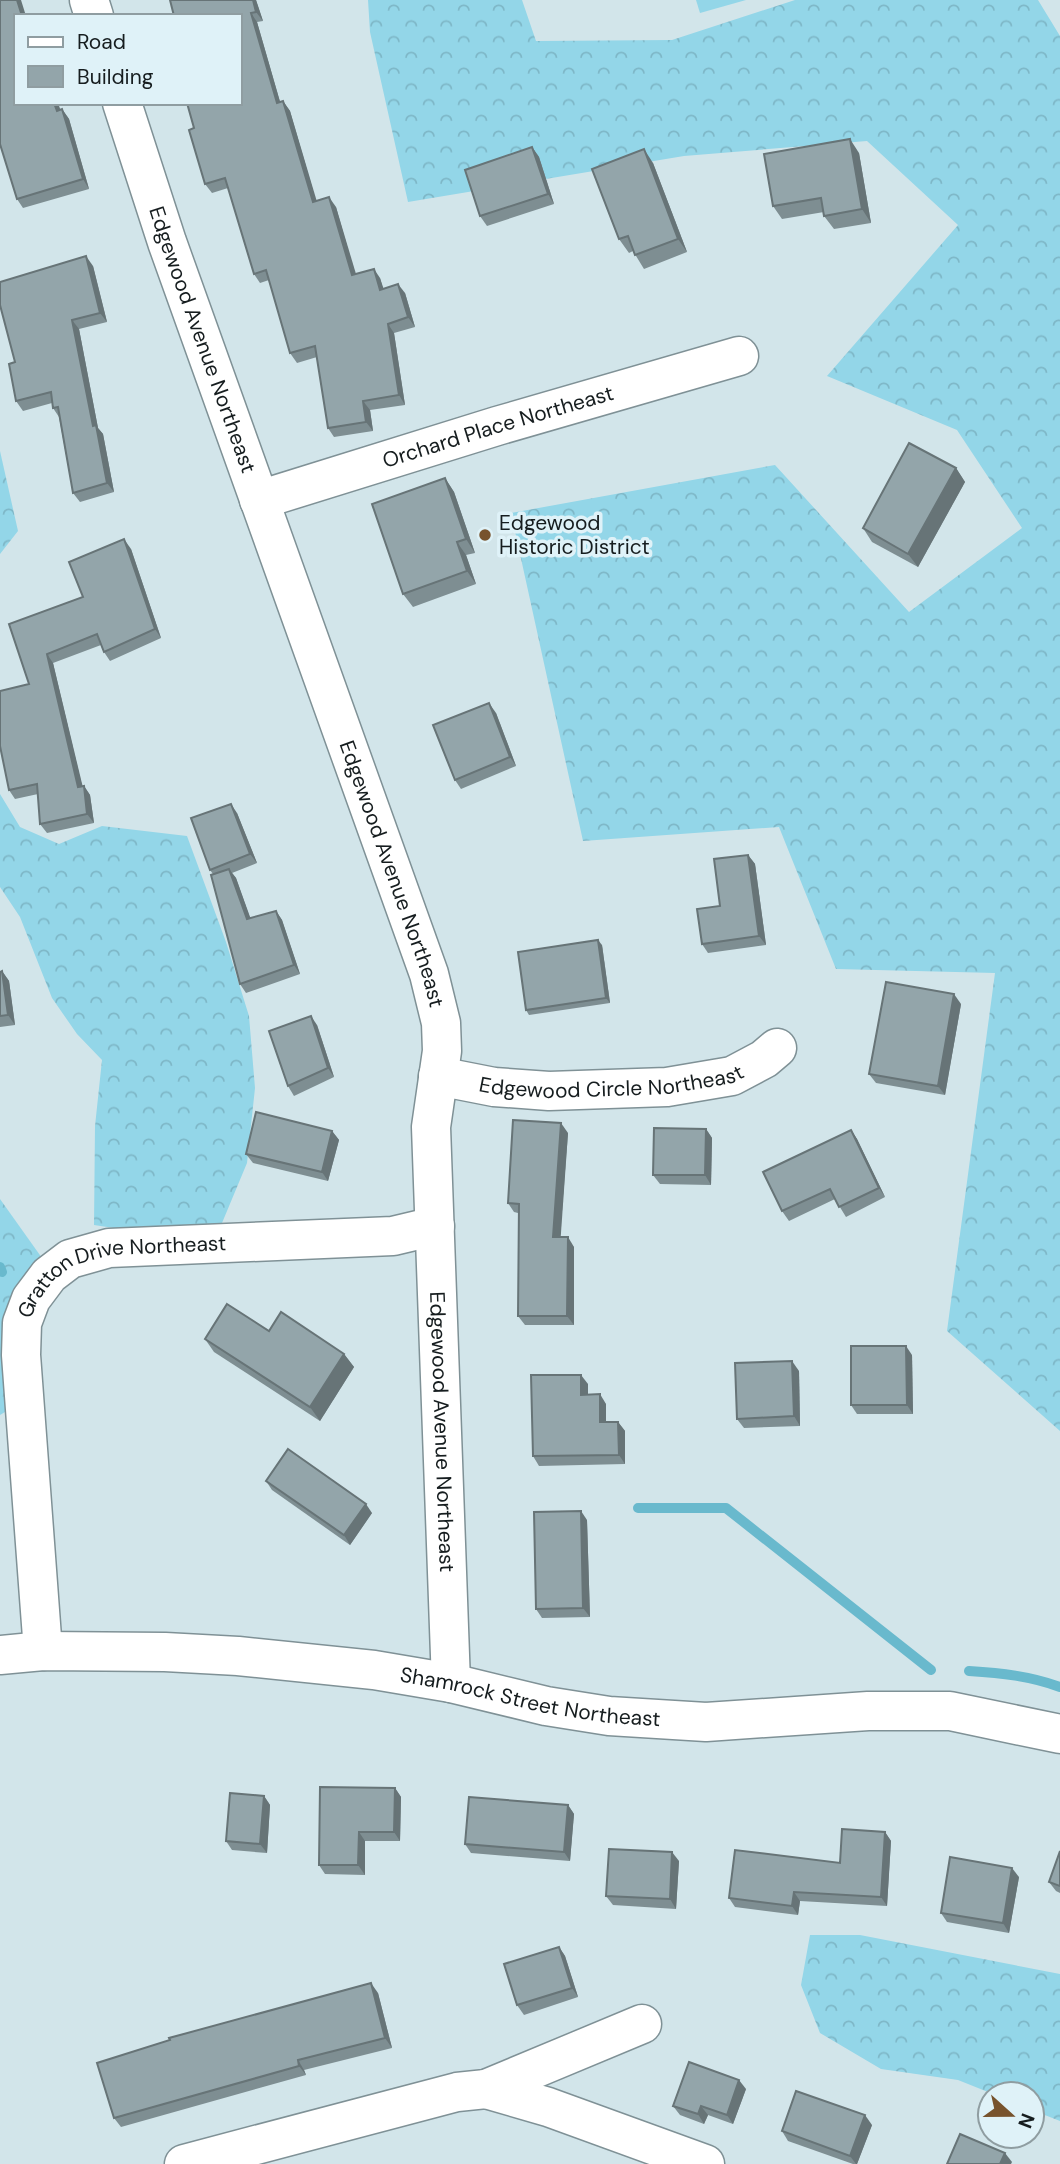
<svg xmlns="http://www.w3.org/2000/svg" width="1060" height="2164" viewBox="0 0 1060 2164" font-family="'DM Sans',sans-serif">
	<defs>
		<pattern id="forest-crowns" width="20" height="18" patternUnits="userSpaceOnUse" patternTransform="scale(1.75)"><rect width="20" height="18" fill="#93d6e8"/><path d="M2 6a3 3 0 1 1 6 0M12 15a3 3 0 1 1 6 0" fill="none" stroke="#7eb7c7"/></pattern>
	</defs>
	<rect width="100%" height="100%" fill="#d2e5ea"/>
	<g fill="url(#forest-crowns)">
		<polygon points="368,0 522,0 536,41 672,40 795,0 1038,0 1060,36 1060,1431 947,1331 995,973 836,969 779,827 583,841 511,513 775,465 909,612 1022,528 957,430 827,376 958,225 867,141 684,156 408,202 370,32"/>
		<polygon points="0,451 18,531 0,554"/>
		<polygon points="0,794 20,827 59,844 102,826 187,836 226,942 249,1016 255,1088 247,1163 222,1223 154,1234 94,1225 95,1126 102,1060 77,1034 52,998 20,917 0,887"/>
		<polygon points="0,1199 42,1258 15,1406 0,1415"/>
		<polygon points="810,1935 860,1935 1060,1974 1060,2121 1032,2110 1032,2094 993,2094 958,2080 881,2069 820,2033 801,1985"/>
	</g>
	<polygon fill="#93d6e8" points="696,0 746,0 700,13"/>
	<g fill="none" stroke-linecap="round" stroke-linejoin="round">
		<g stroke="#69b9cd" stroke-width="10">
			<polyline points="0,1267 2,1272"/>
			<polyline points="638,1508 726,1508 931,1670"/>
			<path d="M969 1671C1001 1673 1030 1676 1060 1687"/>
		</g>
		<defs>
			<g id="minor">
				<polyline points="89,0 94,16"/>
				<path id="s1" d="M122 103 167 242 429 974 441 1023 442 1051 431 1127 451 1683"/>
				<path id="s2" d="M259 500 497 426 739 356"/>
				<path id="s3" d="M438 1076 494 1087 549 1091 667 1087 732 1076 764 1059 777 1048"/>
				<path id="s4" d="M43 1651 21 1355 22 1323 31 1299 49 1275 70 1259 109 1248 393 1236 435 1226"/>
				<path id="s5" d="M0 1655 43 1651 165 1652 238 1656 374 1670 451 1683 546 1706 609 1716 706 1722 868 1711H950L1060 1734"/>
				<polyline points="486,2089 548,2107 705,2164"/>
				<polyline points="184,2164 457,2092 486,2089 642,2024"/>
			</g>
		</defs>
		<use href="#minor" stroke="#7f9196" stroke-width="41"/>
		<use href="#minor" stroke="#fff" stroke-width="38"/>
	</g>
	<g fill="#7e8e92">
		<polygon points="170,0 256,0 263,21 257,22 280,102 283,101 290,111 316,201 336,207 355,274 380,278 383,289 405,293 415,327 394,333 405,405 370,410 373,431 334,437 328,428 317,357 297,363 290,353 269,280 260,283 254,274 228,188 212,193 205,184 194,128 240,103"/>
		<polygon points="16,16 60,110 62,109 69,119 89,189 23,208 17,199"/>
		<polygon points="532,147 539,157 554,204 487,226 480,216"/>
		<polygon points="859,153 871,223 834,229 824,216 824,212 782,219 773,206"/>
		<polygon points="653,163 687,252 644,269 633,251 629,253 619,239"/>
		<polygon points="93,266 107,322 79,329 98,428 103,434 114,492 80,502 73,493 59,417 53,408 52,403 23,411 16,401 15,362"/>
		<polygon points="956,468 965,482 918,567 872,542 863,528"/>
		<polygon points="445,478 454,492 475,553 466,555 476,584 413,607 403,594"/>
		<polygon points="131,549 161,638 110,661 104,652 101,645 53,663 82,786 84,786 90,795 94,823 47,833 40,824 38,794 15,799 9,790 29,684 83,597"/>
		<polygon points="496,713 516,766 461,789 455,780"/>
		<polygon points="237,813 257,863 232,873 236,878 250,918 276,911 282,920 300,974 246,993 240,984 213,874 210,870"/>
		<polygon points="748,855 755,864 766,945 708,953 702,944 720,906"/>
		<polygon points="602,945 610,1003 529,1015 526,1010"/>
		<polygon points="2,971 9,981 15,1025 0,1027 0,972"/>
		<polygon points="961,1004 945,1095 876,1083 869,1074"/>
		<polygon points="317,1025 334,1077 294,1096 288,1086"/>
		<polygon points="706,1129 712,1138 711,1185 660,1184 653,1175"/>
		<polygon points="851,1130 857,1139 885,1197 846,1217 835,1199 789,1221 782,1211"/>
		<polygon points="332,1131 339,1140 328,1181 253,1163 246,1154"/>
		<polygon points="568,1133 560,1237 574,1247 574,1325 525,1325 518,1316 518,1213 514,1212 508,1203"/>
		<polygon points="269,1331 344,1354 354,1367 320,1421 214,1352 205,1339"/>
		<polygon points="912,1355 913,1414 857,1414 851,1405"/>
		<polygon points="799,1371 800,1426 744,1428 737,1419"/>
		<polygon points="588,1384 588,1395 606,1404 606,1422 618,1422 625,1431 625,1464 539,1466 533,1456"/>
		<polygon points="266,1481 372,1513 350,1545 272,1490"/>
		<polygon points="587,1520 590,1617 542,1618 536,1609"/>
		<polygon points="395,1788 401,1797 400,1841 365,1841 365,1875 325,1874 319,1865"/>
		<polygon points="264,1796 270,1805 267,1853 232,1850 226,1841"/>
		<polygon points="568,1805 574,1814 570,1861 471,1853 465,1844"/>
		<polygon points="885,1832 891,1841 887,1906 800,1901 798,1915 735,1907 729,1898 840,1863"/>
		<polygon points="1060,1851 1060,1893 1056,1891 1049,1882"/>
		<polygon points="679,1861 676,1909 613,1905 606,1896"/>
		<polygon points="1019,1877 1009,1933 947,1922 941,1913"/>
		<polygon points="559,1947 565,1956 578,1997 524,2015 517,2005"/>
		<polygon points="378,1993 392,2048 304,2070 306,2075 121,2127 114,2118"/>
		<polygon points="746,2089 733,2124 708,2115 704,2124 680,2115 673,2106"/>
		<polygon points="872,2125 857,2164 853,2164 788,2141 782,2131"/>
	</g>
	<g fill="#677477">
		<polygon points="17,0 21,0 26,16 22,16"/>
		<polygon points="253,0 256,0 263,21 256,12"/>
		<polygon points="251,13 257,22 283,112 277,103"/>
		<polygon points="283,101 290,111 320,212 313,202"/>
		<polygon points="54,103 58,103 64,120 57,111"/>
		<polygon points="62,109 69,119 89,189 83,179"/>
		<polygon points="850,139 859,153 871,223 862,209"/>
		<polygon points="532,147 539,157 554,204 548,194"/>
		<polygon points="644,149 653,163 687,252 678,239"/>
		<polygon points="329,197 336,207 359,284 352,275"/>
		<polygon points="86,256 93,266 107,322 100,313"/>
		<polygon points="374,269 380,278 387,299 380,290"/>
		<polygon points="398,284 405,293 415,327 408,317"/>
		<polygon points="72,320 79,329 98,428 103,434 114,492 107,483 93,426"/>
		<polygon points="388,324 394,333 405,405 399,395"/>
		<polygon points="363,401 370,410 373,431 366,422"/>
		<polygon points="956,468 965,482 918,567 908,554"/>
		<polygon points="445,478 454,492 475,553 466,539"/>
		<polygon points="124,539 131,549 161,638 155,629"/>
		<polygon points="457,542 466,555 476,584 467,571"/>
		<polygon points="47,654 53,663 85,796 78,787"/>
		<polygon points="489,703 496,713 516,766 510,757"/>
		<polygon points="84,786 90,795 94,823 87,814"/>
		<polygon points="231,804 237,813 257,863 250,854"/>
		<polygon points="748,855 755,864 766,945 759,936"/>
		<polygon points="229,869 236,878 254,928 247,919"/>
		<polygon points="276,911 282,920 300,974 294,965"/>
		<polygon points="598,940 602,945 610,1003 606,998"/>
		<polygon points="2,971 9,981 15,1025 8,1015"/>
		<polygon points="954,994 961,1004 945,1095 938,1086"/>
		<polygon points="311,1016 317,1025 334,1077 328,1068"/>
		<polygon points="561,1123 568,1133 560,1247 553,1237"/>
		<polygon points="706,1129 712,1138 711,1185 705,1175"/>
		<polygon points="851,1130 857,1139 885,1197 879,1188"/>
		<polygon points="332,1131 339,1140 328,1181 322,1172"/>
		<polygon points="568,1237 574,1247 574,1325 567,1316"/>
		<polygon points="906,1346 912,1355 913,1414 907,1405"/>
		<polygon points="344,1354 354,1367 320,1421 310,1407"/>
		<polygon points="792,1361 799,1371 800,1426 794,1416"/>
		<polygon points="581,1375 588,1384 588,1404 581,1395"/>
		<polygon points="600,1394 606,1404 606,1431 600,1422"/>
		<polygon points="618,1422 625,1431 625,1464 619,1455"/>
		<polygon points="366,1504 372,1513 350,1545 344,1535"/>
		<polygon points="581,1511 587,1520 590,1617 583,1608"/>
		<polygon points="395,1788 401,1797 400,1841 394,1832"/>
		<polygon points="264,1796 270,1805 267,1853 260,1844"/>
		<polygon points="568,1805 574,1814 570,1861 564,1852"/>
		<polygon points="359,1832 365,1841 365,1875 358,1865"/>
		<polygon points="885,1832 891,1841 887,1906 881,1897"/>
		<polygon points="672,1852 679,1861 676,1909 670,1899"/>
		<polygon points="1012,1868 1019,1877 1009,1933 1003,1923"/>
		<polygon points="794,1892 800,1901 798,1915 792,1906"/>
		<polygon points="559,1947 565,1956 578,1997 572,1988"/>
		<polygon points="371,1983 378,1993 392,2048 385,2038"/>
		<polygon points="298,2060 304,2070 306,2075 299,2066"/>
		<polygon points="739,2080 746,2089 733,2124 727,2115"/>
		<polygon points="701,2106 708,2115 704,2124 698,2114"/>
		<polygon points="865,2115 872,2125 857,2164 856,2164 850,2156"/>
		<polygon points="1005,2153 1012,2162 1011,2164 1000,2164"/>
	</g>
	<g fill="#93a5aa" stroke="#677477" stroke-width="2">
		<polygon points="0,0 17,0 22,16 16,16 16,103 54,103 57,111 62,109 83,179 17,199 0,144"/>
		<polygon points="170,0 253,0 256,12 251,13 277,103 283,101 313,202 329,197 352,275 374,269 380,290 398,284 408,317 388,324 399,395 363,401 366,422 328,428 315,346 290,353 266,270 254,274 225,178 205,184 189,130 194,128 187,103 240,103 240,16 174,16"/>
		<polygon points="850,139 862,209 824,216 821,198 773,206 764,154"/>
		<polygon points="532,147 548,194 480,216 465,170"/>
		<polygon points="644,149 678,239 635,255 628,236 619,239 592,169"/>
		<polygon points="86,256 100,313 72,320 93,426 96,425 107,483 73,493 58,407 53,408 51,392 16,401 9,364 15,362 0,305 0,282"/>
		<polygon points="909,443 956,468 908,554 863,528"/>
		<polygon points="445,478 466,539 457,542 467,571 403,594 372,504"/>
		<polygon points="124,539 155,629 104,652 97,634 47,654 78,787 84,786 87,814 40,824 37,784 9,790 0,746 0,691 29,684 9,624 83,597 69,562"/>
		<polygon points="489,703 510,757 455,780 433,725"/>
		<polygon points="231,804 250,854 210,870 191,818"/>
		<polygon points="748,855 759,936 702,944 697,909 720,906 714,859"/>
		<polygon points="229,869 247,919 276,911 294,965 240,984 211,875"/>
		<polygon points="598,940 606,998 526,1010 518,952"/>
		<polygon points="2,971 8,1015 0,1016 0,972"/>
		<polygon points="886,982 954,994 938,1086 869,1074"/>
		<polygon points="311,1016 328,1068 288,1086 269,1031"/>
		<polygon points="256,1112 332,1131 322,1172 246,1154"/>
		<polygon points="513,1120 561,1123 553,1237 568,1237 567,1316 518,1316 519,1204 508,1203"/>
		<polygon points="654,1128 706,1129 705,1175 653,1175"/>
		<polygon points="851,1130 879,1188 839,1207 830,1189 782,1211 763,1172"/>
		<polygon points="227,1304 269,1331 281,1312 344,1354 310,1407 205,1339"/>
		<polygon points="851,1346 906,1346 907,1405 851,1405"/>
		<polygon points="792,1361 794,1416 737,1419 735,1363"/>
		<polygon points="531,1375 581,1375 581,1395 600,1394 600,1422 618,1422 619,1455 533,1456"/>
		<polygon points="288,1449 366,1504 344,1535 266,1481"/>
		<polygon points="581,1511 583,1608 536,1609 534,1512"/>
		<polygon points="320,1787 395,1788 394,1832 359,1832 358,1865 319,1865"/>
		<polygon points="230,1793 264,1796 260,1844 226,1841"/>
		<polygon points="469,1797 568,1805 564,1852 465,1844"/>
		<polygon points="842,1829 885,1832 881,1897 794,1892 792,1906 729,1898 735,1850 840,1863"/>
		<polygon points="609,1849 672,1852 670,1899 606,1896"/>
		<polygon points="1060,1851 1060,1886 1049,1882"/>
		<polygon points="950,1857 1012,1868 1003,1923 941,1913"/>
		<polygon points="559,1947 572,1988 517,2005 504,1964"/>
		<polygon points="371,1983 385,2038 298,2060 299,2066 114,2118 97,2063 170,2040 169,2038"/>
		<polygon points="689,2062 739,2080 727,2115 701,2106 698,2114 673,2106"/>
		<polygon points="796,2091 865,2115 850,2156 782,2131"/>
		<polygon points="960,2134 1005,2153 1000,2164 947,2164"/>
	</g>
	<circle fill="#77532d" stroke="#dff2f8" stroke-width="2.5" cx="485" cy="535" r="7"/>
	<g text-anchor="middle" dominant-baseline="central" stroke-width="7" stroke-linejoin="round" paint-order="stroke">
		<g font-size="21" fill="#161d1f" stroke="#dff2f8">
			<text stroke="none"><textPath href="#s1" startOffset="250">Edgewood Avenue Northeast</textPath></text>
			<text stroke="none"><textPath href="#s2" startOffset="250">Orchard Place Northeast</textPath></text>
			<text stroke="none"><textPath href="#s1" startOffset="817">Edgewood Avenue Northeast</textPath></text>
			<text stroke="none"><textPath href="#s3" startOffset="175">Edgewood Circle Northeast</textPath></text>
			<text stroke="none"><textPath href="#s4" startOffset="452">Gratton Drive Northeast</textPath></text>
			<text stroke="none"><textPath href="#s1" startOffset="1384">Edgewood Avenue Northeast</textPath></text>
			<text stroke="none"><textPath href="#s5" startOffset="534">Shamrock Street Northeast</textPath></text>
		</g>
		<g font-size="21" fill="#161d1f" stroke="#dff2f8" text-anchor="start">
			<text x="499" y="523">Edgewood<tspan x="499" dy="24">Historic District</tspan></text>
		</g>
	</g>
	<rect x="14" y="14" width="228" height="91" fill="#dff2f8" stroke="#8f9da1" stroke-width="2"/>
	<rect x="28" y="37" width="35" height="10" fill="#ffffff" stroke="#8f9da1" stroke-width="2"/>
	<text x="77" y="49" font-size="21" fill="#161d1f">Road</text>
	<rect x="28" y="66" width="35" height="21" fill="#93a5aa" stroke="#8f9da1" stroke-width="2"/>
	<text x="77" y="84" font-size="21" fill="#161d1f">Building</text>
	<g transform="translate(1011 2115) rotate(111)"><circle r="33" fill="#dff2f8" stroke="#8f9da1" stroke-width="2"/>
	<path d="M0-5L12 26L0 18L-12 26Z" fill="#77532d"/>
	<text y="-10" font-size="19" font-weight="bold" text-anchor="middle" fill="#161d1f">N</text>
	</g>
</svg>
